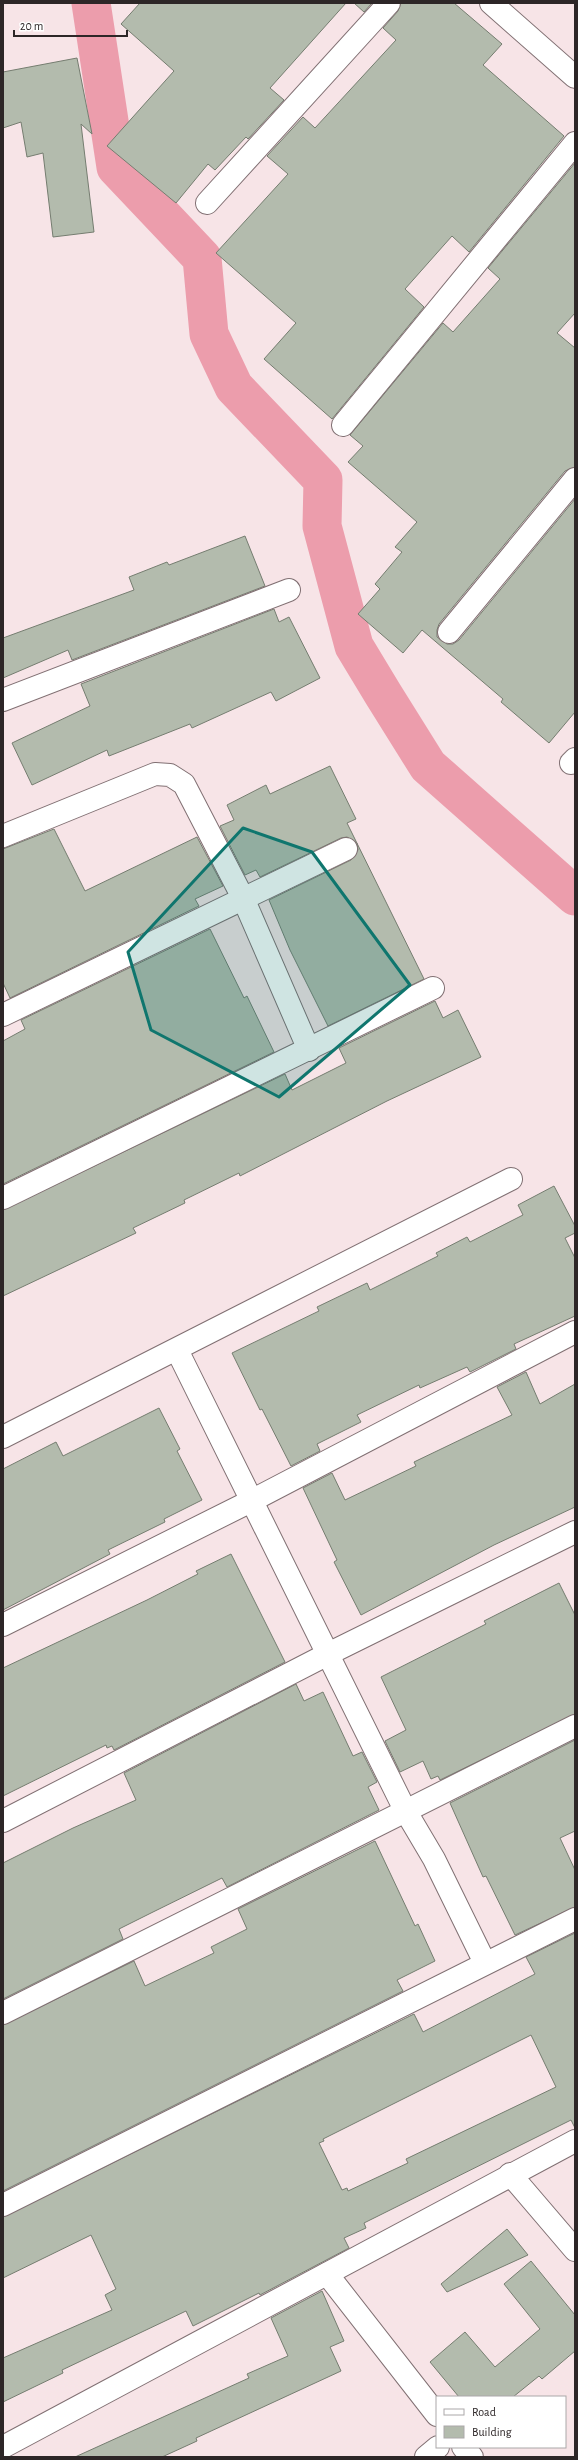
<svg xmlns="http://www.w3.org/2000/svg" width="578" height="2460" viewBox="0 0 578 2460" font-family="'Alegreya Sans',sans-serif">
	<rect width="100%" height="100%" fill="#f7e4e7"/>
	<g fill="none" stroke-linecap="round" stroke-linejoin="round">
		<polyline stroke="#ec9dac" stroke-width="39" points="91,3 116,167 202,258 209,334 234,387 323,480 322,526 354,646 383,694 428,766 575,896"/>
	</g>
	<g fill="#b3bbad" stroke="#757d70" fill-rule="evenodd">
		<polygon points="140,3 346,3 270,88 284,100 248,139 246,137 215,170 208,164 176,203 107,146 174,71 121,24"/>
		<polygon points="354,3 372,3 364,12"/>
		<polygon points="401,3 454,3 502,44 483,65 564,136 469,252 452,236 405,289 424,307 332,419 264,359 296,323 216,253 288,174 267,156 303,117 315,128 396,40 383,28 398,11"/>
		<polygon points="77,58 92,134 81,124 94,232 53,237 43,153 27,157 21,122 3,128 3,72"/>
		<polygon points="575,163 575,313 557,333 575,348 575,467 565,471 439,624 437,630 437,637 447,644 453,644 459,640 575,499 575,712 549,743 501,702 503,699 422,630 403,653 358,614 380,589 375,584 402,552 395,547 417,522 348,462 363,446 350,435 443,323 453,332 500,279 488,268"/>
		<polygon points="245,536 265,586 72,660 68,650 3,678 3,638 134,590 129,577 167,562 169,565"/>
		<polygon points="274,609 279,622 289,617 320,678 276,701 271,692 192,728 190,724 109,756 107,750 32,785 12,743 90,706 81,684"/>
		<polygon points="330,766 356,819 347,823 424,979 328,1026 290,950 269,900 351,860 358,850 357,843 347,837 341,838 260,877 256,870 245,875 220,826 234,820 227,805 266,785 270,794"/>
		<polygon points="54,829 85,891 197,837 223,886 195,899 199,906 10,998 3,983 3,849"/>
		<polygon points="210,929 244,998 247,996 274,1052 3,1184 3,1041 25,1029 21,1020"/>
		<polygon points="435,1001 443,1018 458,1010 481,1057 387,1101 240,1176 239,1173 184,1200 185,1203 133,1228 136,1233 3,1296 3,1210 285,1074 292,1090 346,1063 339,1048"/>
		<polygon points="554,1186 575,1226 575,1233 565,1238 575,1258 575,1316 514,1344 516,1349 470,1372 467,1367 420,1388 419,1385 357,1415 361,1422 317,1444 320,1451 291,1466 262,1409 260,1410 232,1353 319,1311 317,1307 367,1283 370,1290 438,1256 436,1253 467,1237 470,1242 523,1215 518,1205"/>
		<polygon points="526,1372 540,1404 575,1384 575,1507 494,1545 361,1615 334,1562 337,1560 303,1488 332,1473 345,1500 416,1466 414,1462 512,1415 497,1387"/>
		<polygon points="159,1408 180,1449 177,1451 202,1500 164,1519 165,1522 108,1550 110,1554 3,1610 3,1469 56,1442 63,1456"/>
		<polygon points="231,1554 285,1662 114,1750 112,1746 107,1748 106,1745 3,1796 3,1668 147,1600 198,1574 196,1571"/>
		<polygon points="559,1583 575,1615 575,1714 440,1780 438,1776 431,1779 423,1761 400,1772 385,1741 406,1730 381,1677 486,1624 484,1621"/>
		<polygon points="296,1684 304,1701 323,1692 353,1756 362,1752 377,1782 368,1787 379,1810 227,1887 222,1878 151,1913 119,1929 123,1939 3,1999 3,1863 73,1828 136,1800 124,1773"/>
		<polygon points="575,1740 575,1831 560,1838 575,1870 575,1907 515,1935 486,1876 483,1877 450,1803"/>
		<polygon points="375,1841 415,1926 418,1924 435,1961 397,1980 403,1991 3,2191 3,2025 134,1961 145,1986 214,1953 211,1947 247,1929 238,1909"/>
		<path d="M575 1933V2128L571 2120 364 2223 366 2228 344 2238 349 2248 260 2295 259 2293 193 2326 186 2311 62 2370 63 2373 3 2402V2358L112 2310 105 2295 116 2289 91 2235 3 2278V2217L414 2014 423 2032 535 1974 526 1957ZM531 2035 556 2087 406 2159 408 2163 348 2191 347 2188 342 2190 319 2143 324 2141 323 2139Z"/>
		<polygon points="507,2229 528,2255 447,2292 441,2284"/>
		<polygon points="531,2261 575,2315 575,2351 542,2379 539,2376 513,2397 459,2397 430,2362 465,2332 495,2367 540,2329 504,2284"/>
		<polygon points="322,2291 344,2341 330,2347 341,2371 196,2438 197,2441 162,2457 75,2457 249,2378 247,2374 288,2356 271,2318"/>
	</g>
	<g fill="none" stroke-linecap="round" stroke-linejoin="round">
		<defs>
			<g id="street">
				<polyline points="491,3 575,77"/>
				<polyline points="207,203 389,3"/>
				<polyline points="343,425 575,143"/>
				<polyline points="449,632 575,479"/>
				<polyline points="3,700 289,590"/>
				<polyline points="571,763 575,759"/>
				<polyline points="3,836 155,774 170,775 184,784 243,898 309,1050"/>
				<polyline points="3,1015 346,849"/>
				<polyline points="3,1198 433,988"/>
				<polyline points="177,1350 405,1810 434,1859 485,1963"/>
				<polyline points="3,1437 511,1179"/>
				<polyline points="3,1625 253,1500 575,1332"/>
				<polyline points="3,1821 328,1654 575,1532"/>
				<polyline points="3,2013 575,1726"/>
				<polyline points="510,2174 575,2250"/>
				<polyline points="3,2205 575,1919"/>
				<polyline points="327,2274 437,2415"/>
				<polyline points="3,2447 575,2141"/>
				<polyline points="463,2447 472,2457"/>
				<polyline points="426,2457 438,2447"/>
			</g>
		</defs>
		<use href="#street" stroke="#817073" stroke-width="24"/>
		<use href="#street" stroke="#fff" stroke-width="22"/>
	</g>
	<path fill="#0f766e" fill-opacity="0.2" stroke="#0f766e" stroke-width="3" stroke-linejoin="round" d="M243 828 312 852 410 985 279 1097 151 1030 128 952Z"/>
	<rect width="578" height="2460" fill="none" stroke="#2d2627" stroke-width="8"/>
	<rect x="436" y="2396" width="130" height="52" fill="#ffffff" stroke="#aba8a9"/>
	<rect x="444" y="2409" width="20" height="6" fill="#ffffff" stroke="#aba8a9"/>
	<text x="472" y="2416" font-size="12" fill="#2d2627">Road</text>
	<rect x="444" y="2426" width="20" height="12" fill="#b3bbad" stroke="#aba8a9"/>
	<text x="472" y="2436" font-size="12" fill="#2d2627">Building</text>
	<path d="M14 30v6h113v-6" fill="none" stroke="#2d2627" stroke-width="2"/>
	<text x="20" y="30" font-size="12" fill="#2d2627" stroke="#ffffff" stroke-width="3" paint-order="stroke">20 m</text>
</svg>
